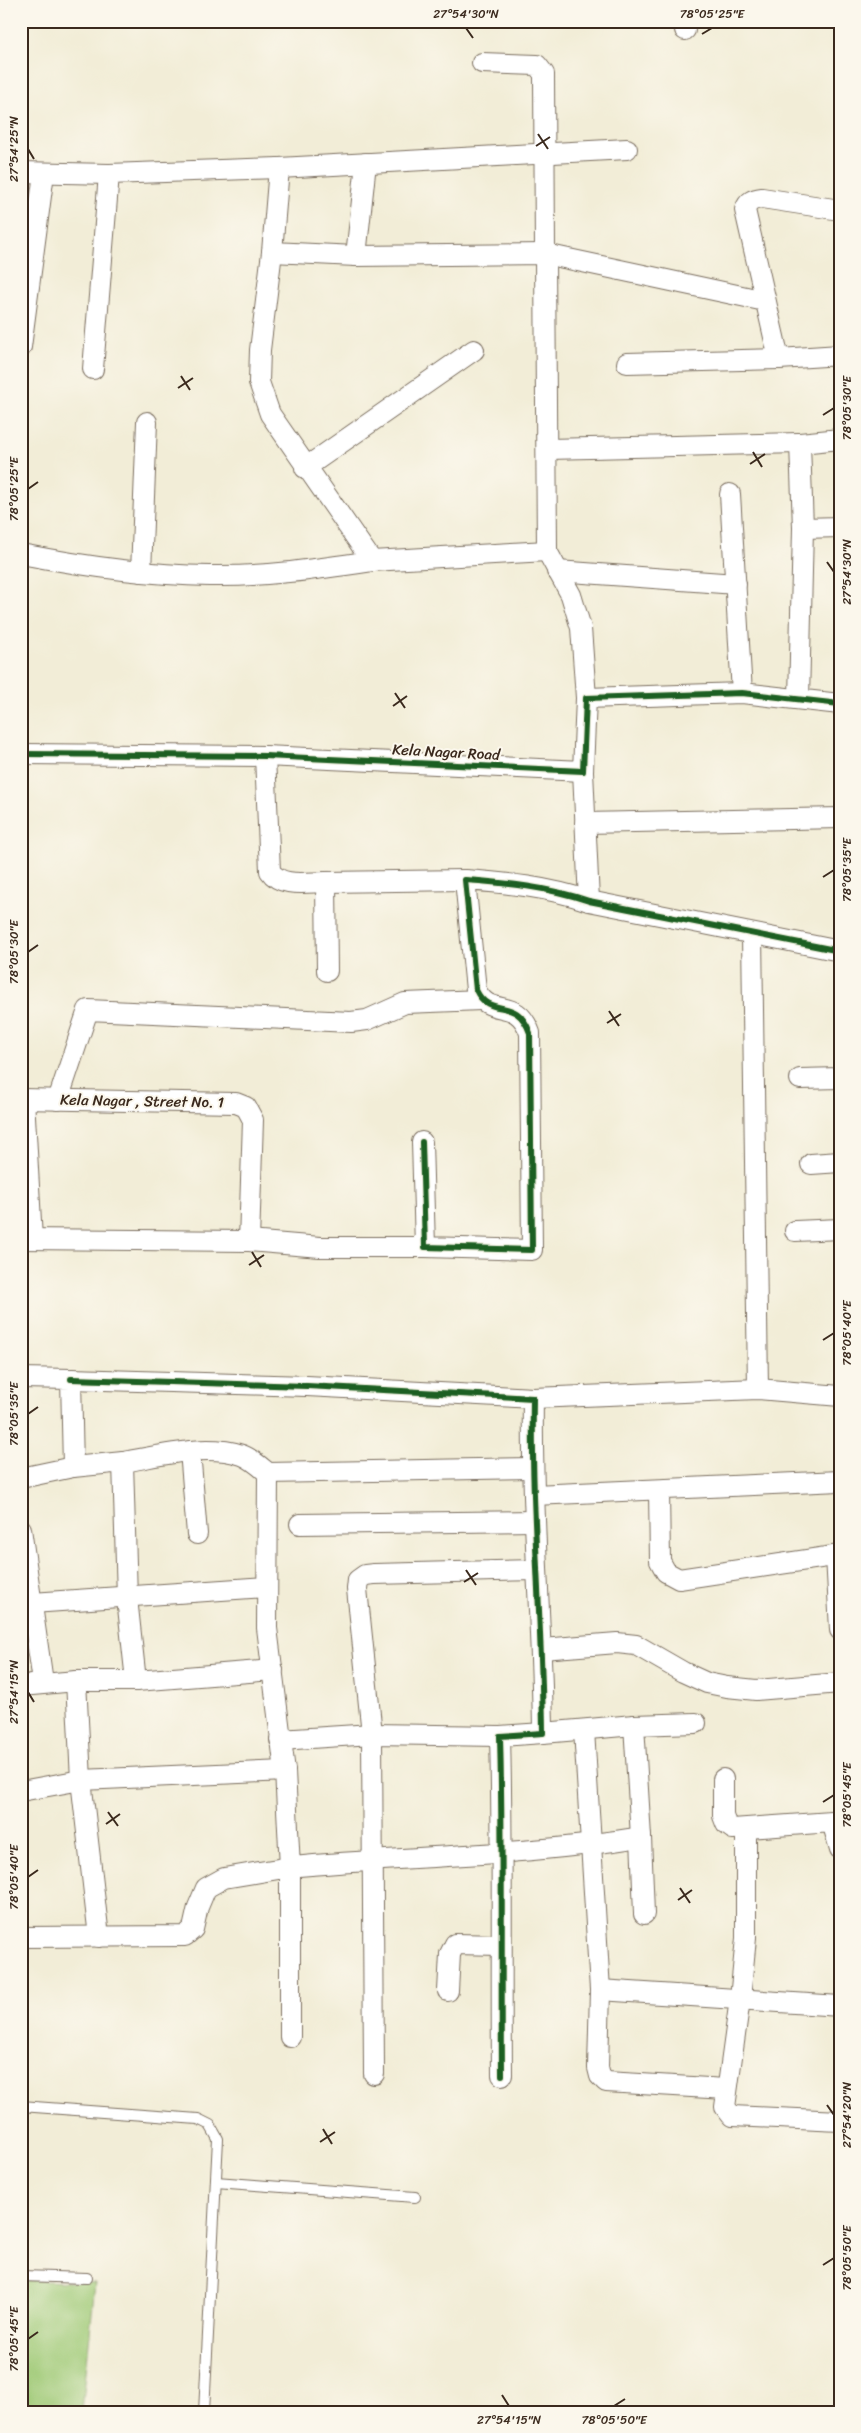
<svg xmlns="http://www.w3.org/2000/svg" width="861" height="2433" viewBox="0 0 861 2433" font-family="Sriracha,sans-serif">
	<rect width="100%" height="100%" fill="#fbf7ec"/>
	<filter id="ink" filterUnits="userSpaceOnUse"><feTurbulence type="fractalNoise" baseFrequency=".02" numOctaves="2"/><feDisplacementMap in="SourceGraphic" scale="10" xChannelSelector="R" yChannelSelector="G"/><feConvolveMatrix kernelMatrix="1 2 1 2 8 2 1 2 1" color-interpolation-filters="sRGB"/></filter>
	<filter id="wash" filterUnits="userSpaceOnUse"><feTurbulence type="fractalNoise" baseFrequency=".0096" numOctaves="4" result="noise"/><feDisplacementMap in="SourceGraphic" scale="20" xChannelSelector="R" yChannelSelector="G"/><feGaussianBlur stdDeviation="1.12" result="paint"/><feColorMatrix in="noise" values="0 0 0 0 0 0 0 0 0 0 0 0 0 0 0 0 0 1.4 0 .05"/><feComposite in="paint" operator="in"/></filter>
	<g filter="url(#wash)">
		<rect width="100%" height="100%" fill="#f2edd7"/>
		<polygon fill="#9ec975" stroke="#6c7a4a" points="21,2280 95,2283 82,2412 21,2412"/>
	</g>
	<g filter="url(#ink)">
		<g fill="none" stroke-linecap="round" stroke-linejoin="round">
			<defs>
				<g id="lane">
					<polyline points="21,2106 198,2119 210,2125 218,2139 204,2412"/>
					<polyline points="216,2182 415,2197"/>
					<polyline points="21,2276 87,2278"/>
				</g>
				<g id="street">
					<polyline points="684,21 685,30"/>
					<polyline points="482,63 537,65 544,74 545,254 765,301"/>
					<polyline points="21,172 109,174"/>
					<path d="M840 210 762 198C753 199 748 201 745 210L779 359 840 355"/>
					<polyline points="272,252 356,256 545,254 547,551 571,595 581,628 586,698"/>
					<polyline points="356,256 366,163"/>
					<polyline points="21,347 44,173"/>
					<polyline points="627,363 779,359"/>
					<polyline points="93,369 109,174 279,168 627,149"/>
					<polyline points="800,443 840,439"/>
					<polyline points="548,449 800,443 803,528 799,699"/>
					<polyline points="305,468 474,350"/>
					<polyline points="730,494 742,693"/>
					<polyline points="803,528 840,527"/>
					<path d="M21 554C83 566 146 575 209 576 264 577 318 569 372 561L270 414 259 382 260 350 272 252 279 168"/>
					<polyline points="372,561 547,551"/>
					<polyline points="557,571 736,584"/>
					<polyline points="141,572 147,422"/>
					<polyline points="21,754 265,756 583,771 586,698 742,693 840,704"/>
					<path d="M265 756 270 871C281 888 307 882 326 882L327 971"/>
					<polyline points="583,771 589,901"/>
					<polyline points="585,823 840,818"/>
					<polyline points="326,882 465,880"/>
					<polyline points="752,934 758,1389"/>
					<polyline points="800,1079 840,1078"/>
					<polyline points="21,1099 236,1103 246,1107 253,1120 249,1241"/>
					<polyline points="24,1099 32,1239"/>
					<polyline points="58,1100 88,1010 351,1022 367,1020 405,1003 481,1000"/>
					<path d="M422 1142 425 1247 532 1250 530 1033C516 994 490 1020 476 990L465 880C507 883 548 887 589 901L840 951"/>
					<polyline points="811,1164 840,1162"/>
					<polyline points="795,1231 840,1229"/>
					<polyline points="21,1239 249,1241 320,1247 425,1247"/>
					<polyline points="21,1378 71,1379 73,1467 123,1462 127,1598 136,1681 273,1670"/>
					<path d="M71 1379 307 1386 533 1398C531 1510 542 1621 543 1733L500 1736C503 1849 501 1962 502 2075"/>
					<polyline points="533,1398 758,1389 840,1396"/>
					<polyline points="190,1451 197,1534"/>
					<path d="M123 1462C160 1456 205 1443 242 1455 251 1458 261 1467 268 1473L267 1628 285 1771 290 1867C407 1856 525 1856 641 1837L644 1914"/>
					<polyline points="268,1473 532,1468"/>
					<polyline points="21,1478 73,1467"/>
					<polyline points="659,1490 660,1561 666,1572 679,1579 840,1555"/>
					<polyline points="534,1495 840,1481"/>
					<polyline points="300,1524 533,1521"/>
					<polyline points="21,1529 43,1682"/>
					<polyline points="836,1556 840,1630"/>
					<polyline points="32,1603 267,1587"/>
					<polyline points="542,1649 617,1643 636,1645 683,1672 707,1683 727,1687 756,1690 840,1683"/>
					<polyline points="76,1681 81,1780 99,1937"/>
					<polyline points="21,1686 76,1681 136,1681"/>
					<polyline points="634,1725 641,1837"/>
					<polyline points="584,1730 600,1990 598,2068 600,2076 606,2082 726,2089"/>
					<polyline points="543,1733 634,1725 696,1723"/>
					<polyline points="280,1740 372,1734 500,1736"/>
					<polyline points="723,1779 723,1816 726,1824 733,1829 832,1822 840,1849"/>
					<polyline points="21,1791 81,1780 285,1771"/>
					<polyline points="746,1830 746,1938 740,1999 725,2107 732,2116 840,2121"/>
					<polyline points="21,1937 185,1936 193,1929 198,1907 206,1888 224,1878 290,1867 290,2037"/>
					<polyline points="600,1990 840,2006"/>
					<polyline points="448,1991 450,1954 455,1944 501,1945"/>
					<polyline points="374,2074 372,1734 357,1589 358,1580 365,1575 374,1574 537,1570"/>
				</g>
			</defs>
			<use href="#lane" stroke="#7b6e5f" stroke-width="12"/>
			<use href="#street" stroke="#7b6e5f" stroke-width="22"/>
			<use href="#lane" stroke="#fff" stroke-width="10"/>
			<use href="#street" stroke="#fff" stroke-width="20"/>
			<defs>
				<g id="cycleway">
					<polyline points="21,754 265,756 583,771 586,698 742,693 840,704"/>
					<path d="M422 1142 425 1247 532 1250 530 1033C516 994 490 1020 476 990L465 880C507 883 548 887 589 901L840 951"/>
					<path d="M71 1379 307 1386 533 1398C531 1510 542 1621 543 1733L500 1736C503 1849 501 1962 502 2075"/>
				</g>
			</defs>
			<use href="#cycleway" stroke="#fbf7ec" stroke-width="9"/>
			<use href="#cycleway" stroke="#1b5e20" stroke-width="6"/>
		</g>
	</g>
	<path fill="none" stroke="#3b2a1e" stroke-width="2" d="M466 28 473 38M702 34 712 28M538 134 548 149M536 146 550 137M28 149 34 159M181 376 190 390M178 388 193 378M823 415 834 408M753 452 762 467M750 464 765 454M28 489 38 482M827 562 834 572M395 693 405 708M393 706 407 696M823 877 834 870M28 952 38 945M609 1011 619 1026M607 1023 621 1014M252 1252 261 1267M249 1265 264 1255M823 1340 834 1333M28 1414 38 1407M466 1570 476 1585M464 1582 478 1573M28 1692 34 1702M823 1802 834 1795M108 1812 118 1826M106 1824 120 1814M28 1877 38 1870M680 1888 690 1903M678 1900 692 1890M827 2105 834 2115M323 2129 332 2144M320 2142 335 2132M823 2265 834 2258M28 2339 38 2332M502 2395 509 2406M614 2406 625 2399"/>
	<g text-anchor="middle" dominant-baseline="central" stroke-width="4" stroke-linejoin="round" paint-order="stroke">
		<g font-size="15" fill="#3b2a1e" stroke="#fbf7ec">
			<text transform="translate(446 752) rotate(3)">Kela Nagar Road</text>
			<text transform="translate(142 1101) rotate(1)">Kela Nagar , Street No. 1</text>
		</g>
	</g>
	<rect width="861" height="2433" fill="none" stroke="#fbf7ec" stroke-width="55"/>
	<rect x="28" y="28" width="806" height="2378" fill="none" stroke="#3b2a1e" stroke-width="2"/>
	<g font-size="12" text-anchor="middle" fill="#3b2a1e">
		<text x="466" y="18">27°54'30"N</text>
		<text x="712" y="18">78°05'25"E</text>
		<text transform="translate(14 149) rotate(-90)" y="4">27°54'25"N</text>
		<text transform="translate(847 408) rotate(-90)" y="4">78°05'30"E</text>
		<text transform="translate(14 489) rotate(-90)" y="4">78°05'25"E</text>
		<text transform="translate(847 572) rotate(-90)" y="4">27°54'30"N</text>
		<text transform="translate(847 870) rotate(-90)" y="4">78°05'35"E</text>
		<text transform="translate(14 952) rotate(-90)" y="4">78°05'30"E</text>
		<text transform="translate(847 1333) rotate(-90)" y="4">78°05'40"E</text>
		<text transform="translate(14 1414) rotate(-90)" y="4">78°05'35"E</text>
		<text transform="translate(14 1692) rotate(-90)" y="4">27°54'15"N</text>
		<text transform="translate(847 1795) rotate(-90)" y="4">78°05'45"E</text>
		<text transform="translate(14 1877) rotate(-90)" y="4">78°05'40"E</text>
		<text transform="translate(847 2115) rotate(-90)" y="4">27°54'20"N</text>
		<text transform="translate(847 2258) rotate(-90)" y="4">78°05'50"E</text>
		<text transform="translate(14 2339) rotate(-90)" y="4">78°05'45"E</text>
		<text x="509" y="2424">27°54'15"N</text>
		<text x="614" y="2424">78°05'50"E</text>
	</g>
</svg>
